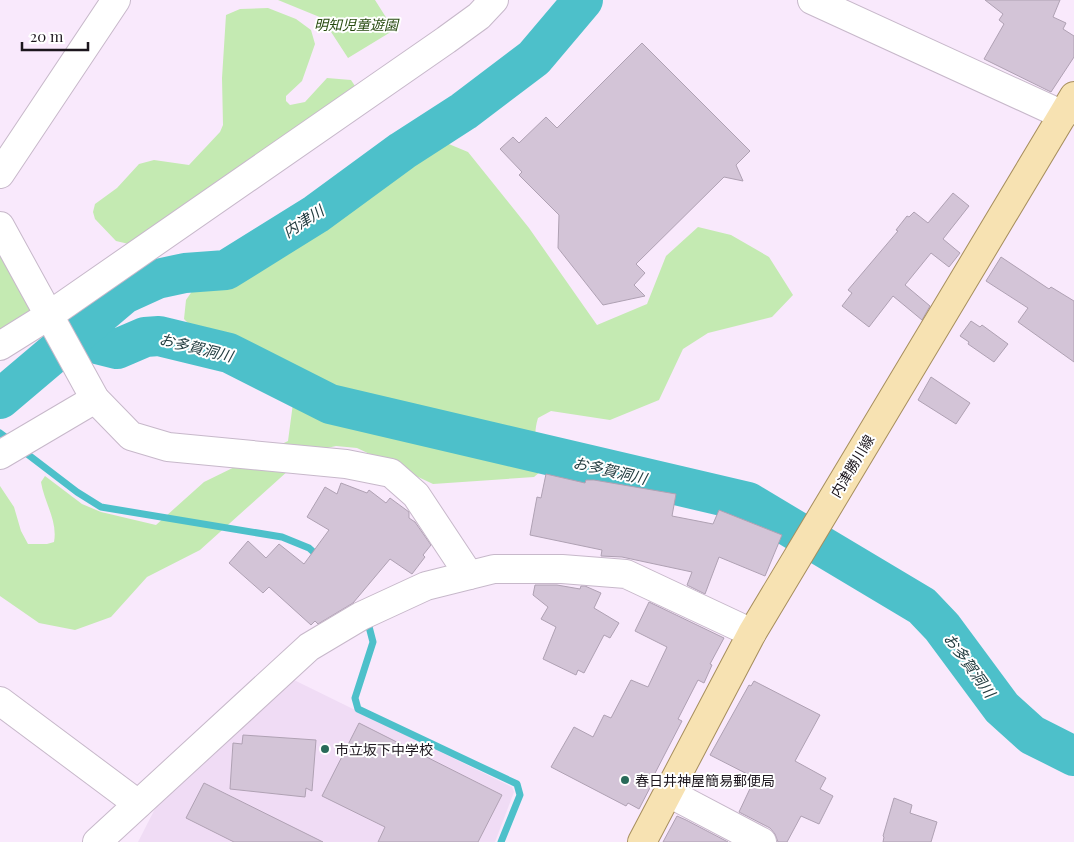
<svg xmlns="http://www.w3.org/2000/svg" width="1074" height="842" viewBox="0 0 1074 842" font-family="'Playfair Display','Noto Sans JP',serif">
	<rect width="100%" height="100%" fill="#f9e9fc"/>
	<polygon fill="#f0dcf5" points="294,680 512,787 514,792 495,842 138,842 161,797"/>
	<g fill="#c4eab2">
		<polygon points="278,0 375,0 394,30 348,58 322,18"/>
		<polygon points="268,8 296,19 311,30 315,44 302,81 286,96 286,101 290,105 305,102 327,78 351,80 355,86 355,97 133,245 116,241 95,219 93,212 95,204 117,188 139,164 154,160 189,165 220,132 223,125 222,78 226,15 240,9"/>
		<path d="M444 142 468 152 529 228 597 325 647 304 666 256 698 227 731 235 769 257 793 295 772 317 708 333 683 349 659 400 610 420 551 411 538 418C532 438 537 449 547 466L534 477 433 484 357 448 336 446 309 452 200 550 147 577 111 617 75 630 39 623 0 596V486L14 507 21 531 28 544H47L54 542C58 521 44 502 41 482L45 476 82 504 101 512 156 525 204 482 288 441 297 373 198 333 184 319 186 300 197 284 283 246 414 155Z"/>
		<polygon points="0,246 30,303 28,319 0,337"/>
	</g>
	<g fill="none" stroke-linecap="round" stroke-linejoin="round">
		<g stroke="#4dc0ca" stroke-width="7">
			<polyline points="0,433 11,441"/>
			<polyline points="22,450 77,492 101,507 282,537 309,548 319,557"/>
			<polyline points="367,619 373,642 355,698 358,709 517,784 520,795 501,842"/>
		</g>
		<g stroke="#4dc0ca" stroke-width="40">
			<polyline points="77,333 97,344 117,349 145,337 159,336 229,353 330,404 748,502 922,606 942,627 1002,708 1032,735 1074,756"/>
			<polyline points="0,399 124,294 157,279 185,273 226,270 316,214 402,151 464,111 534,58 583,0"/>
		</g>
	</g>
	<g fill="#d3c4d7" stroke="#afa1b3">
		<polygon points="985,0 1060,0 1053,17 1066,23 1063,29 1074,36 1074,57 1051,92 984,59 1004,24 999,20 1003,14"/>
		<polygon points="642,43 750,151 736,165 743,181 724,177 636,264 645,273 634,285 645,296 603,305 558,248 559,215 519,175 522,172 500,149 513,137 519,143 546,117 557,128"/>
		<polygon points="953,193 969,206 943,239 960,253 949,267 931,253 905,285 930,306 922,320 893,296 869,327 842,306 852,293 848,290 898,231 896,230 907,216 909,217 914,212 928,223"/>
		<polygon points="1001,257 1049,289 1051,287 1074,301 1074,362 1018,322 1028,308 986,281"/>
		<polygon points="971,321 980,327 982,325 1008,344 994,362 968,344 969,342 960,336"/>
		<polygon points="931,377 970,403 956,424 918,400"/>
		<polygon points="546,474 585,483 586,480 594,480 676,494 672,516 713,524 719,510 782,535 765,576 719,557 705,594 687,585 692,572 622,557 601,556 602,550 530,535 537,497 541,498"/>
		<polygon points="341,483 367,493 369,490 386,503 390,498 409,512 409,518 415,522 431,545 423,555 425,557 412,574 390,559 353,603 318,624 315,621 311,625 269,587 263,593 229,563 248,541 266,558 279,544 304,564 329,530 307,517 325,487 337,494"/>
		<polygon points="535,585 557,585 580,589 581,586 585,586 601,593 594,608 619,623 610,638 604,635 584,673 578,670 576,675 543,659 556,627 541,619 548,607 533,595"/>
		<polygon points="649,602 724,638 710,664 712,665 704,683 698,680 678,719 682,721 652,779 654,780 639,809 628,803 626,806 551,767 574,727 593,737 604,715 611,718 631,680 648,687 667,647 635,631"/>
		<polygon points="754,681 820,715 795,761 826,778 820,789 833,796 819,824 801,816 787,842 778,842 775,834 770,828 739,812 755,778 710,755 749,685 751,686"/>
		<polygon points="359,723 502,795 478,842 378,842 385,827 322,796"/>
		<polygon points="243,735 316,740 312,791 306,788 305,797 230,789 233,743 242,744"/>
		<polygon points="204,783 323,842 234,842 186,818"/>
		<polygon points="894,798 912,805 910,813 937,822 931,842 883,842 884,837 883,836"/>
		<polygon points="677,816 686,820 728,842 663,842"/>
	</g>
	<g fill="none" stroke-linecap="round" stroke-linejoin="round">
		<defs>
			<g id="minor">
				<polyline points="812,0 1063,115"/>
				<polyline points="0,174 116,0"/>
				<polyline points="0,226 95,399 131,436 168,447 346,464 391,473 416,495 469,575"/>
				<polyline points="0,346 48,316 446,40 479,16 494,0"/>
				<polyline points="0,455 95,399"/>
				<polyline points="0,701 138,804"/>
				<polyline points="669,793 762,842"/>
				<polyline points="97,842 309,647 361,616 426,586 494,569 562,569 626,574 752,633"/>
			</g>
			<polyline id="major" points="642,842 752,633 1074,96"/>
		</defs>
		<use href="#minor" stroke="#c7b8ca" stroke-width="30"/>
		<use href="#major" stroke="#a68e5d" stroke-width="30"/>
		<use href="#minor" stroke="#fff" stroke-width="28"/>
		<use href="#major" stroke="#f7e2b2" stroke-width="28"/>
	</g>
	<g fill="#286a59" stroke="#fff" stroke-width="2">
		<circle cx="325" cy="749" r="5"/>
		<circle cx="625" cy="780" r="5"/>
	</g>
	<g text-anchor="middle" dominant-baseline="central" stroke-width="4" stroke-linejoin="round" paint-order="stroke">
		<g font-size="14" font-style="italic" fill="#26490e" stroke="#fff">
			<text x="356" y="24">明知児童遊園</text>
		</g>
		<g font-size="14" fill="#1c161d" stroke="#fff">
			<text transform="translate(852 466) rotate(-59)">内津勝川線</text>
		</g>
		<g font-size="14" fill="#1c161d" stroke="#fff" text-anchor="start">
			<text x="335" y="749">市立坂下中学校</text>
			<text x="635" y="780">春日井神屋簡易郵便局</text>
		</g>
		<g font-size="15" font-style="italic" fill="#233d40" stroke="#fff">
			<text transform="translate(303 221) rotate(-33)">内津川</text>
			<text transform="translate(196 347) rotate(14)">お多賀洞川</text>
			<text transform="translate(610 470) rotate(13)">お多賀洞川</text>
			<text transform="translate(970 665) rotate(54)">お多賀洞川</text>
		</g>
	</g>
	<path d="M22 42v8h66v-8" fill="none" stroke="#1c161d" stroke-width="2.5"/>
	<text x="30" y="42" font-size="15" fill="#1c161d" stroke="#ffffff" stroke-width="4" paint-order="stroke">20 m</text>
</svg>
